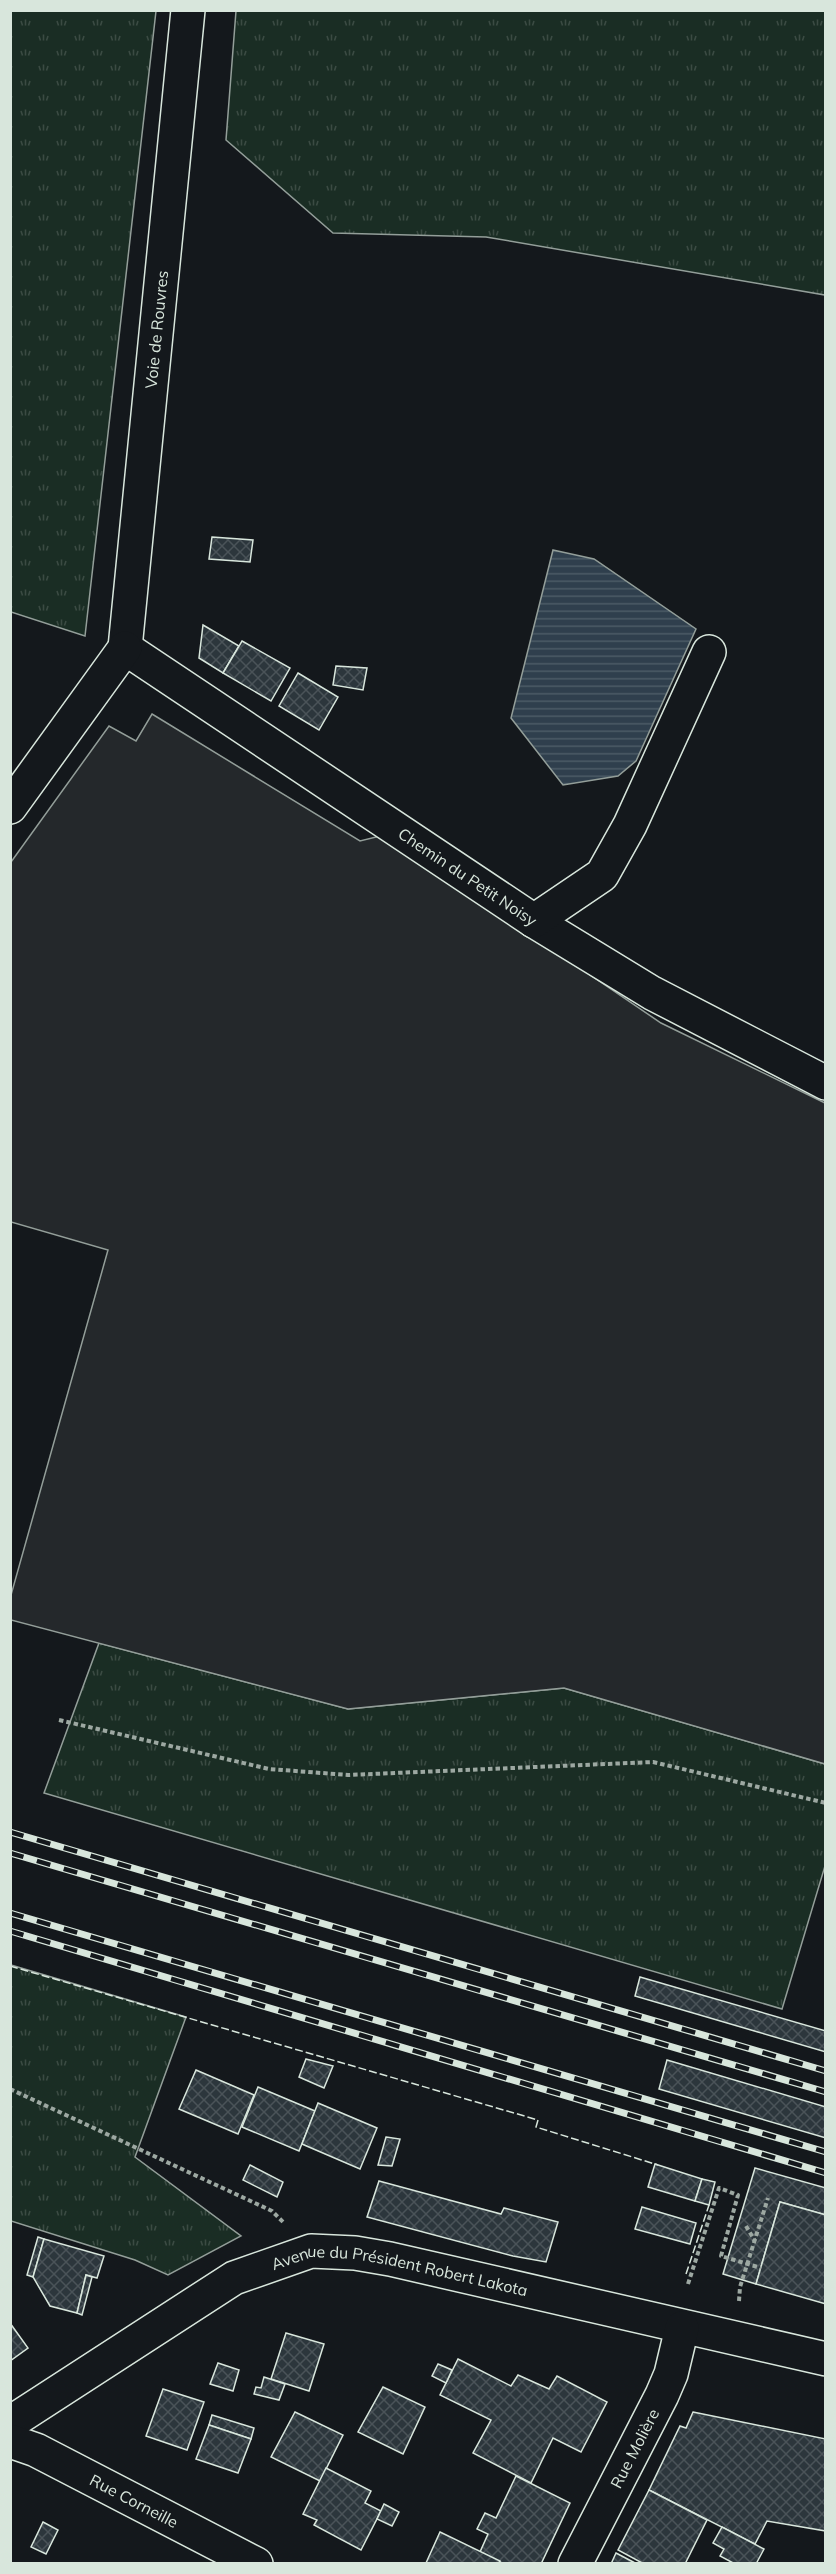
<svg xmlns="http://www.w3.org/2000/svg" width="836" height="2574" viewBox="0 0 836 2574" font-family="Mulish,sans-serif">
	<defs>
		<pattern id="grass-tufts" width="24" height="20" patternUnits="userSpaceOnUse" patternTransform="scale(1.5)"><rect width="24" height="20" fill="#1a2d24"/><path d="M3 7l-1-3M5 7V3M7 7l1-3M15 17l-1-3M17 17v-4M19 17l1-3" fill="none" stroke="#3b4b43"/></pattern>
		<pattern id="water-rules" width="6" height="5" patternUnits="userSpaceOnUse" patternTransform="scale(1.5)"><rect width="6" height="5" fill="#2f3f4d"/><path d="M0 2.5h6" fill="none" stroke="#4c5b66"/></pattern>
		<pattern id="building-cross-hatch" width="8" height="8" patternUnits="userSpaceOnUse" patternTransform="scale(1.5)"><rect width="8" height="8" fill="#2c363c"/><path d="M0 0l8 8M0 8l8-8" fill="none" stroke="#4a5358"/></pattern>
	</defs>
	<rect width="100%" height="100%" fill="#14181c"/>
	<g fill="url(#grass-tufts)" stroke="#939e99" stroke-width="1.5">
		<polygon points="11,10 156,11 85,636 11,612"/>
		<polygon points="236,11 825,11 825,295 486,237 333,233 226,140"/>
		<polygon points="99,1643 348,1709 564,1688 825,1764 825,1866 782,2009 44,1793"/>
		<polygon points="11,1965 186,2017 135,2157 241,2236 168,2275 135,2260 11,2221"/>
	</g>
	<polygon fill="#24282b" stroke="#939e99" stroke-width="1.5" points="152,714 360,841 384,835 661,1023 825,1103 825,1764 564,1688 348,1709 11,1620 11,1595 108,1250 11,1222 11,862 109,726 136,741"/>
	<polygon fill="url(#water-rules)" stroke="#939e99" stroke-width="1.5" points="553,550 594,559 696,629 636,761 618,776 563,785 511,718"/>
	<g fill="url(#building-cross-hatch)" stroke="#d8e6dc" stroke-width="1.5">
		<polygon points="212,537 253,540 250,562 209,559"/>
		<polygon points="203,625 239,646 223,673 199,658"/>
		<polygon points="242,641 290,668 271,701 223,673"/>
		<polygon points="336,666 367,668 363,690 333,685"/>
		<polygon points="298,673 338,697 319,730 279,706"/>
		<polygon points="640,1977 826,2031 826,2052 635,1996"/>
		<polygon points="306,2059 333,2066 324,2088 299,2077"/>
		<polygon points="667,2060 826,2107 826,2138 659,2089"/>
		<polygon points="196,2070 254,2095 238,2134 179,2109"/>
		<polygon points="258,2087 315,2111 299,2151 242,2127"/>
		<polygon points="318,2103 377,2128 360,2169 302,2144"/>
		<polygon points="386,2137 400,2139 392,2166 378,2165"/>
		<polygon points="655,2164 702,2179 695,2201 648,2187"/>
		<polygon points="250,2165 283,2182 277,2197 243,2180"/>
		<polygon points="755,2168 826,2188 826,2215 780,2202 756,2284 723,2274"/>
		<polygon points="702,2179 715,2182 709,2205 695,2201"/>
		<polygon points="379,2181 501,2214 504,2208 558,2222 546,2262 513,2256 367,2217"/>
		<polygon points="780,2202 826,2215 826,2304 756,2284"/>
		<polygon points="642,2207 696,2223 690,2244 635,2229"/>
		<polygon points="38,2237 44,2239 33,2277 27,2275"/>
		<polygon points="44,2239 104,2256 97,2278 86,2275 77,2313 50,2306 33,2277"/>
		<polygon points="86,2275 92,2277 82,2315 77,2313"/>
		<polygon points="10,2323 28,2348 10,2361"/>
		<polygon points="286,2333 324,2344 309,2391 271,2379"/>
		<polygon points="458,2359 511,2386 518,2375 549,2389 557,2376 607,2402 581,2452 553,2438 531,2483 473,2453 491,2420 440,2395"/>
		<polygon points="218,2363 239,2370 233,2391 210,2384"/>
		<polygon points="438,2364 452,2370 446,2383 432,2376"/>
		<polygon points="264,2377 285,2384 279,2400 254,2394 256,2387 261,2388"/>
		<polygon points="383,2387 425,2407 403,2454 358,2432"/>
		<polygon points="163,2389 204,2402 187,2450 146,2436"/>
		<polygon points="295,2412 343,2435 320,2481 271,2457"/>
		<polygon points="693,2412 826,2439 826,2531 767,2521 755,2544 649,2490 680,2426 686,2428"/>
		<polygon points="212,2415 254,2428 251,2439 209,2425"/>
		<polygon points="209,2425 251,2439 238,2473 196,2459"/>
		<polygon points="326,2468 371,2491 365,2503 381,2511 361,2550 314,2525 317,2520 303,2514"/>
		<polygon points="516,2476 570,2503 541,2564 504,2564 480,2552 488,2534 477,2529 485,2513 496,2518"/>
		<polygon points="649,2490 707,2520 685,2564 644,2564 618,2550"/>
		<polygon points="384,2504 399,2512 392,2526 377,2519"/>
		<polygon points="43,2522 58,2530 46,2554 31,2547"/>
		<polygon points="722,2527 764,2549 756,2564 735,2564 720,2556 724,2549 713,2543"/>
		<polygon points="440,2532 500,2561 498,2564 426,2563"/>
		<polygon points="616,2553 637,2564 611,2564"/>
	</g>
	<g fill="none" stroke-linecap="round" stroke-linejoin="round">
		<defs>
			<g id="minor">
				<path id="s1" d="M125 648 534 921 652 993 826 1083"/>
				<path id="s2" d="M125 648 188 10"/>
				<polyline points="10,807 125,648"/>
				<polyline points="534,921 602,875 630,825 709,652"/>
				<path id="s3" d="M10 2423 234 2278 311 2251 355 2253 390 2259 826 2359"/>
				<path id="s4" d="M10 2441 36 2450 256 2564"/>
				<path id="s5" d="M575 2564 662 2395 671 2374 682 2328"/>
			</g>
		</defs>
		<use href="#minor" stroke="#d8e6dc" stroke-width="36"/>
		<g stroke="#9da8a2" stroke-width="4" stroke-dasharray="4.5 3" stroke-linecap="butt">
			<polyline points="59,1720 269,1769 348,1775 653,1762 826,1803"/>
			<polyline points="10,2089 272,2211 283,2222"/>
			<polyline points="746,2226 755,2241"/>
			<polyline points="688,2284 719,2188 738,2195 721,2256 761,2268"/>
			<polyline points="739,2301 740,2287 768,2198"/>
		</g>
		<use href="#minor" stroke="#14181c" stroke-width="33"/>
		<defs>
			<g id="rail">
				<polyline points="10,1832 826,2071"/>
				<polyline points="10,1853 826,2092"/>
				<polyline points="10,1913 826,2152"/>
				<polyline points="10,1931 826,2173"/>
			</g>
		</defs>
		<use href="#rail" stroke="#d8e6dc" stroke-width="7"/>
		<use href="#rail" stroke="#14181c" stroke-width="4.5" stroke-dasharray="14" stroke-linecap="butt"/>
		<g stroke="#d8e6dc" stroke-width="1.5" stroke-dasharray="8 3" stroke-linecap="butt">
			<polyline points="10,1966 538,2120 536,2127 658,2165"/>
			<polyline points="686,2274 709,2205"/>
		</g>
	</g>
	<g text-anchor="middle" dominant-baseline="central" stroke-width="4.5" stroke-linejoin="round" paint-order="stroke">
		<g font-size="16" fill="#d8e6dc" stroke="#14181c">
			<text stroke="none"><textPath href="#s2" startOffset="320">Voie de Rouvres</textPath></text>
			<text stroke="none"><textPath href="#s1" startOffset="412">Chemin du Petit Noisy</textPath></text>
			<text stroke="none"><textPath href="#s3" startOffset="438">Avenue du Président Robert Lakota</textPath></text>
			<text stroke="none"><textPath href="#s5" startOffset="130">Rue Molière</textPath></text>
			<text stroke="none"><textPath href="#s4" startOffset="138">Rue Corneille</textPath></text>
		</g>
	</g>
	<rect width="836" height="2574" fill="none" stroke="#d8e6dc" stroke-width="24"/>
</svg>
